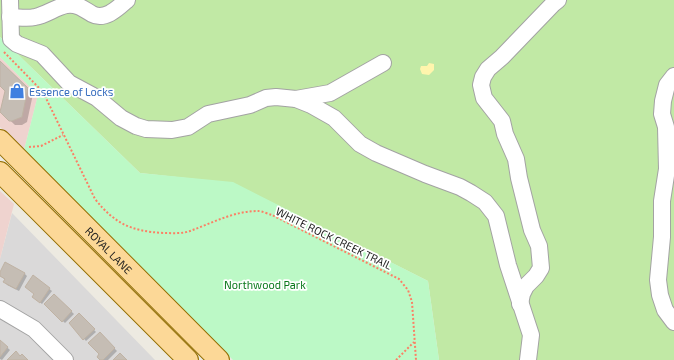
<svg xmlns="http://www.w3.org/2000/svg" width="674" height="360" viewBox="0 0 674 360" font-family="'Exo 2',sans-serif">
	<rect width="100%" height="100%" fill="#edeae1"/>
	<polygon fill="#dad9d9" points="12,213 155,360 0,360 0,259"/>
	<g fill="#efd3cf">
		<polygon points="0,57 38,95 24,150 0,127"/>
		<polygon points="0,191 14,204 0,259"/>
	</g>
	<polygon fill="#c1e9a5" points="0,0 674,0 674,360 439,360 428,281 233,183 140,173 0,37"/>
	<polygon fill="#fff5ad" points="429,63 434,64 434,70 429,75 422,74 420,69 421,66 427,66"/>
	<polygon fill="#bcf9c6" points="0,37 140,173 233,182 428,281 439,360 233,360 24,150 38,95 0,57"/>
	<g fill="#0003">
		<polygon points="0,62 33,94 27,122 22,125 15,125 1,112 6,91 0,85"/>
		<polygon points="24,273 27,276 19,291 7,285 5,282 6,280 0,276 0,274"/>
		<polygon points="34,277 52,291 42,304 36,299"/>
		<polygon points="54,295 74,314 65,323 45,304"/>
		<polygon points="79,314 96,332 86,341 70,323"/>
		<polygon points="100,334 117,351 108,360 101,360"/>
		<polygon points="0,341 10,350 2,360 0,359"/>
	</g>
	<g fill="#c5bdb4" stroke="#bfb2a3">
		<polygon points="0,61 28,88 22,117 12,121 9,121 0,112 5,91 0,86"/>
		<polygon points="5,262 25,273 16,289 3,282 5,279 0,276 0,272"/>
		<polygon points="33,275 50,288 40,303 32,297 34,294 25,287"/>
		<polygon points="54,294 72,311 62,322 44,304"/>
		<polygon points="79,313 95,329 83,340 69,323"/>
		<polygon points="100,332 115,348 103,360 100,360 97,357 99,354 88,343"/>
		<polygon points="0,340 8,347 0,357"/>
		<polygon points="16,351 20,356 22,354 28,360 7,360"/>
		<polygon points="120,353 127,360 113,360"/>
	</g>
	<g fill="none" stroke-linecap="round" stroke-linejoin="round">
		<defs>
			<g id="minor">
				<polyline points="10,0 11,39 17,44 42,54 69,83 97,98 121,118 136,126 146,129 172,130 188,127 208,114 250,105 266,98 276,97 296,99 311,105 334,118 360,144 376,153 425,174 460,187 471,193 485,202 496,216 508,265 531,335 528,360"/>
				<path d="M10 17C18 17 27 19 35 17 46 15 56 7 67 5 78 4 82 8 92 14 105 21 118 8 127 0"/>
				<polyline points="674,76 667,85 663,101 662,114 666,127 667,169 662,201 662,237 658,280 660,295 665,310 674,322"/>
				<polyline points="296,99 330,93 383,63"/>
				<polyline points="520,304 522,294 526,286 536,276 541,268 539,246 532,230 519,178 516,159 505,134 502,121 484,98 481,85 483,77 488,69 502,57 553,4 558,0"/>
				<polyline points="0,309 34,329 65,360"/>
			</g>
			<g id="major">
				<path id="s1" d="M0 140 219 360"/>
				<polyline points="0,172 188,360"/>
			</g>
		</defs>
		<use href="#minor" stroke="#a3a3a3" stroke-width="18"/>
		<use href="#major" stroke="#936e00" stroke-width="22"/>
		<g stroke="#fb8065" stroke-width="2" stroke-dasharray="2 2" stroke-linecap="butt">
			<path d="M4 52 43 92 95 199C115 224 131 231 163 233 172 233 182 234 190 231 212 223 234 211 258 211 262 211 268 214 272 215L399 279 408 290 412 302 416 360"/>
			<polyline points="29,147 41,146 63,135"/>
			<polyline points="396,360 414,342"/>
		</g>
		<use href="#minor" stroke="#fff" stroke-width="16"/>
		<use href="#major" stroke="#fcd897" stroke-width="20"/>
	</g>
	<defs>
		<symbol id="shop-bare" viewBox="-9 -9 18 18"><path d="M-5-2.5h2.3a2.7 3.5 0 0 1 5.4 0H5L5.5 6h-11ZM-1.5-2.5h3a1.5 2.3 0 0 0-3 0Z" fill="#3f7fe0" stroke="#fff" stroke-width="2.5" paint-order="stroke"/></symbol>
	</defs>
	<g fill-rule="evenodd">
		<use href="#shop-bare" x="6" y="80" width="22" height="22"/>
	</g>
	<g text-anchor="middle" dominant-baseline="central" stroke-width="3.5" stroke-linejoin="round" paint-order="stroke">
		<g font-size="11" fill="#366cbe" stroke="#fff" text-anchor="start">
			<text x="29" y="91">Essence of Locks</text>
		</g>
		<g font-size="11" fill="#1c1c1c" stroke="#fff">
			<text transform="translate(334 238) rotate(26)">WHITE ROCK CREEK TRAIL</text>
			<text stroke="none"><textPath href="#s1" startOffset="155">ROYAL LANE</textPath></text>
		</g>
		<g font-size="11" fill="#0a791c" stroke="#fff">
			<text x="265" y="284">Northwood Park</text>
		</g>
	</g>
</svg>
